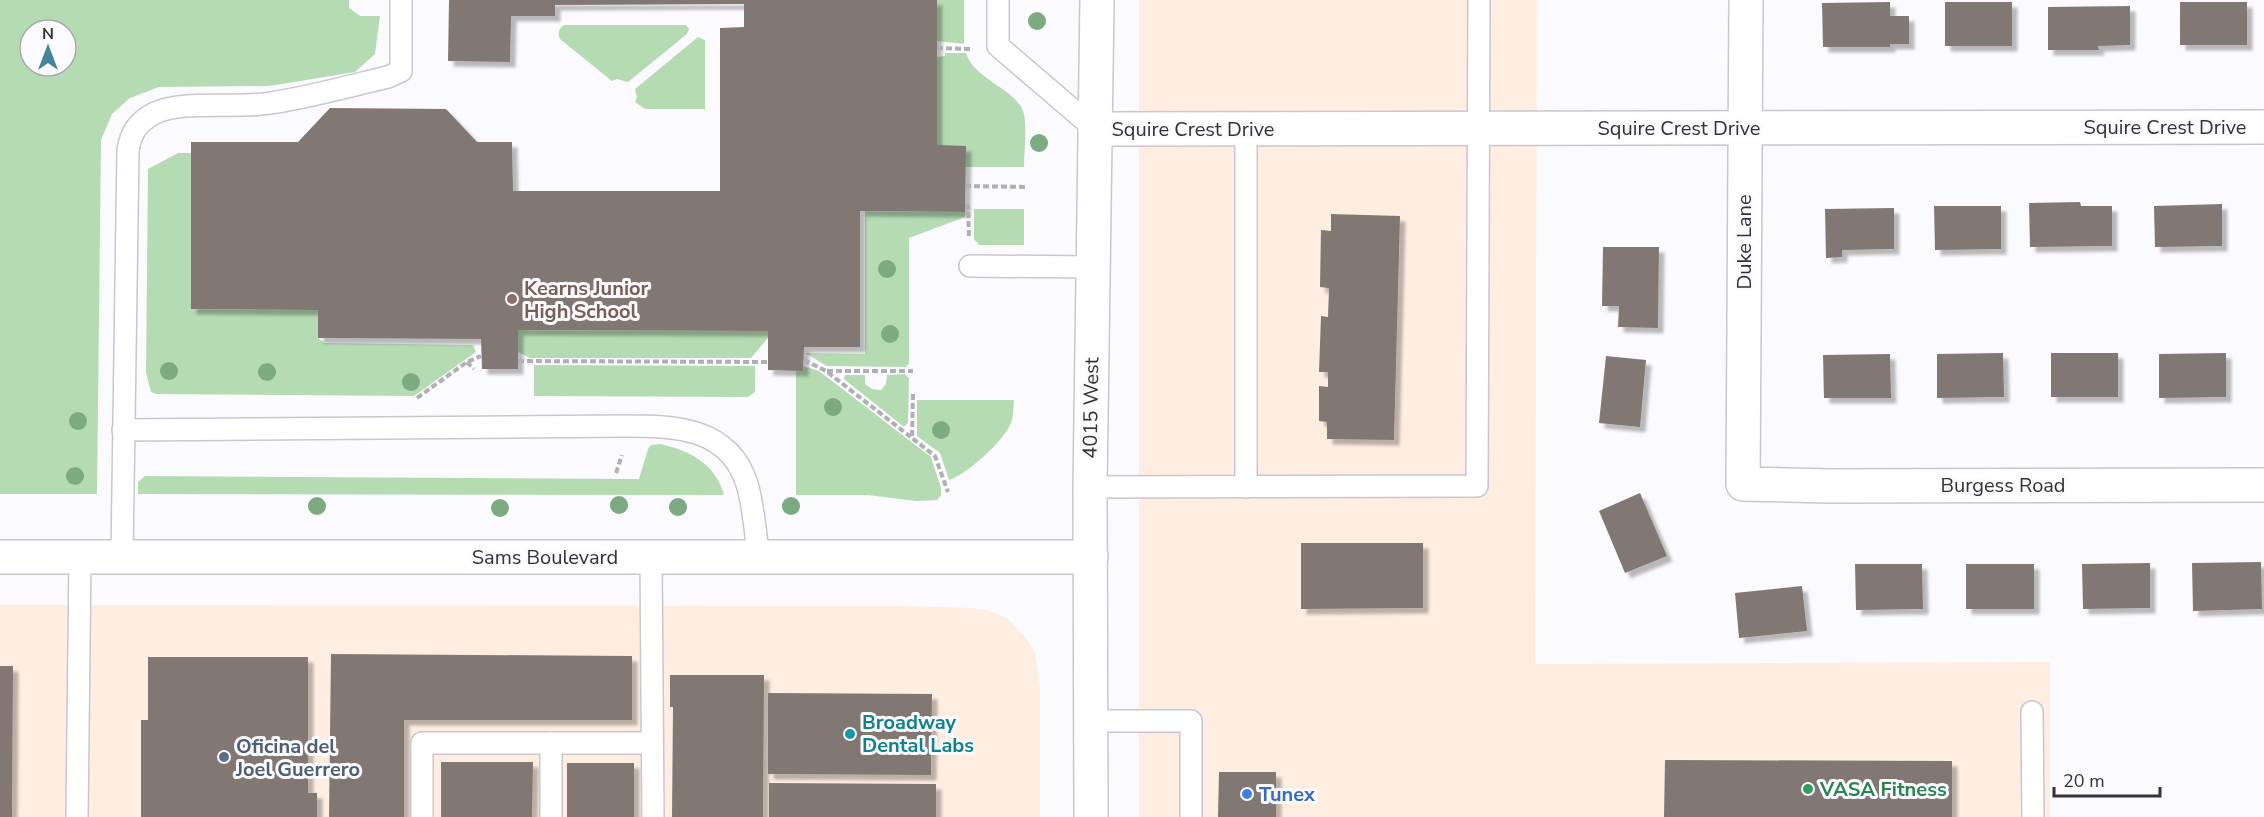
<svg xmlns="http://www.w3.org/2000/svg" width="2264" height="817" viewBox="0 0 2264 817" font-family="'Nunito Sans',sans-serif">
	<defs>
		<filter id="shadow"><feDropShadow dx="5.5" dy="5.5" stdDeviation="1.5" flood-color="#0004"/></filter>
	</defs>
	<rect width="100%" height="100%" fill="#fbfafe"/>
	<g fill="#feede1">
		<polygon points="1139,0 1537,0 1535,664 2050,662 2050,817 1139,817"/>
		<polygon points="0,605 908,606 971,608 987,610 1008,619 1017,628 1026,638 1035,653 1040,686 1040,817 0,817"/>
	</g>
	<g fill="#b5dbb3" fill-rule="evenodd">
		<path d="M0 0H349V8L360 16H380L375 54 355 72 288 83 268 86 159 87 130 98 112 114 101 140 97 494H0ZM30 30H66V66H30Z"/>
		<polygon points="937,0 964,0 964,44 937,41"/>
		<path d="M564 25H686L689 29 687 34 628 82 617 79 612 81 560 39C557 32 559 29 564 25Z"/>
		<polygon points="698,37 705,40 705,109 645,109 635,102 637,97 635,89"/>
		<path d="M945 53H966C974 80 1019 90 1024 114 1027 131 1024 151 1024 167H966L937 145V57L945 56Z"/>
		<polygon points="178,153 191,153 191,309 318,310 318,338 325,343 473,345 476,352 414,396 156,394 151,392 146,373 148,169"/>
		<polygon points="974,209 1024,209 1024,245 979,245 974,239"/>
		<polygon points="865,211 965,212 965,217 909,238 909,363 906,367 827,366 805,353 865,354"/>
		<polygon points="518,330 768,331 768,338 751,358 530,358 518,352"/>
		<polygon points="534,365 755,366 755,392 748,397 534,396"/>
		<polygon points="803,366 819,371 931,457 941,488 941,495 937,500 916,501 868,495 796,495 796,371 803,371"/>
		<polygon points="905,374 909,378 908,423 904,427 844,379 845,375 865,375 865,384 872,389 881,390 886,384 887,375"/>
		<path d="M917 400H1014C1013 407 1014 417 1011 423 1004 441 966 475 949 480L940 453 917 436Z"/>
		<path d="M660 444C689 450 716 464 724 495L138 494V482L145 476 639 479 648 449 651 445Z"/>
	</g>
	<g fill="#827873" filter="url(#shadow)">
		<polygon points="449,0 937,0 937,145 966,146 965,212 860,211 860,347 804,347 803,371 768,370 768,331 518,330 518,369 482,369 481,339 318,338 318,310 191,309 191,142 298,142 330,108 446,109 477,142 512,142 513,191 720,191 720,28 744,27 744,4 555,5 555,16 511,16 510,62 448,61"/>
		<polygon points="1890,2 1890,16 1909,16 1909,44 1890,44 1890,47 1823,47 1822,3"/>
		<rect x="1945" y="2" width="67" height="44"/>
		<rect x="2180" y="2" width="67" height="43"/>
		<polygon points="2130,6 2130,45 2098,46 2099,50 2048,50 2048,7"/>
		<polygon points="2080,202 2081,206 2112,206 2112,246 2030,247 2029,203"/>
		<polygon points="2222,204 2222,246 2155,247 2154,206"/>
		<polygon points="1934,206 2001,206 2001,249 1935,250"/>
		<polygon points="1894,208 1894,249 1842,250 1842,257 1826,258 1825,209"/>
		<polygon points="1331,214 1400,216 1394,440 1327,439 1327,422 1319,421 1319,386 1328,387 1328,372 1319,372 1321,316 1328,317 1329,288 1320,287 1321,230 1331,231"/>
		<polygon points="1603,247 1659,247 1658,328 1618,327 1619,306 1602,306"/>
		<polygon points="2003,353 2004,397 1937,398 1937,354"/>
		<rect x="2051" y="353" width="67" height="44"/>
		<polygon points="2226,353 2226,397 2159,398 2159,354"/>
		<polygon points="1890,354 1891,398 1824,398 1823,355"/>
		<polygon points="1606,356 1646,360 1640,427 1599,423"/>
		<polygon points="1640,493 1667,556 1625,573 1599,511"/>
		<polygon points="1301,543 1423,543 1423,608 1301,609"/>
		<polygon points="2261,562 2262,609 2193,611 2192,563"/>
		<polygon points="2150,563 2150,608 2083,609 2082,564"/>
		<polygon points="1855,564 1922,564 1923,609 1856,610"/>
		<rect x="1966" y="564" width="68" height="45"/>
		<polygon points="1802,586 1807,631 1739,638 1735,593"/>
		<polygon points="331,654 632,656 632,720 404,720 404,817 329,817"/>
		<polygon points="148,657 308,657 308,793 317,793 317,817 141,817 141,720 148,720"/>
		<polygon points="0,666 13,666 12,817 0,817"/>
		<polygon points="670,675 764,675 763,817 672,817 673,707 670,707"/>
		<polygon points="768,693 932,694 931,775 768,774"/>
		<polygon points="1665,760 1952,761 1952,817 1664,817"/>
		<polygon points="441,762 533,762 532,817 441,817"/>
		<rect x="567" y="763" width="67" height="54"/>
		<polygon points="1219,772 1276,772 1276,817 1218,817"/>
		<polygon points="769,783 936,784 936,817 769,817"/>
	</g>
	<g fill="none" stroke-linecap="round" stroke-linejoin="round">
		<defs>
			<g id="lane">
				<polyline points="998,0 998,46 1095,129"/>
				<polyline points="1246,129 1246,487"/>
				<polyline points="970,266 1093,267"/>
				<path d="M123 430 624 426C675 426 729 427 747 484 754 507 755 534 759 557"/>
				<polyline points="1090,487 1477,486 1479,0"/>
				<path d="M122 557 128 150C131 133 137 123 153 114 181 99 237 109 271 103 310 97 349 86 388 77L401 71V0"/>
				<polyline points="651,557 653,817"/>
				<polyline points="2032,712 2033,817"/>
				<polyline points="1090,721 1191,721 1191,817"/>
				<polyline points="77,817 80,557"/>
				<polyline points="422,817 422,743 652,743"/>
				<polyline points="551,817 551,743"/>
			</g>
			<g id="street">
				<polyline points="1746,0 1743,484 1829,486 2264,485"/>
				<polyline points="1095,129 2264,127"/>
			</g>
			<g id="secondary">
				<polyline points="0,557 1091,557"/>
				<polyline points="1091,817 1090,487 1097,0"/>
			</g>
		</defs>
		<use href="#lane" stroke="#c9c6d0" stroke-width="24"/>
		<use href="#street" stroke="#c9c6d0" stroke-width="36"/>
		<use href="#secondary" stroke="#c9c6d0" stroke-width="36"/>
		<g stroke="#b0afb3" stroke-width="4" stroke-dasharray="6 3" stroke-linecap="butt">
			<polyline points="937,48 971,49"/>
			<polyline points="965,186 1028,187"/>
			<polyline points="965,206 968,206 969,238"/>
			<polyline points="804,360 826,371 912,438"/>
			<polyline points="518,361 768,362"/>
			<polyline points="467,362 474,369"/>
			<polyline points="827,371 913,371"/>
			<polyline points="913,394 912,438 935,456 948,492"/>
			<polyline points="417,398 467,362 481,356"/>
			<polyline points="616,473 622,455"/>
		</g>
		<use href="#lane" stroke="#fff" stroke-width="21"/>
		<use href="#street" stroke="#fff" stroke-width="33"/>
		<use href="#secondary" stroke="#fff" stroke-width="33"/>
	</g>
	<g fill="#7caa81">
		<circle cx="1037" cy="21" r="9"/>
		<circle cx="1039" cy="143" r="9"/>
		<circle cx="887" cy="269" r="9"/>
		<circle cx="890" cy="334" r="9"/>
		<circle cx="169" cy="371" r="9"/>
		<circle cx="267" cy="372" r="9"/>
		<circle cx="411" cy="382" r="9"/>
		<circle cx="833" cy="407" r="9"/>
		<circle cx="78" cy="421" r="9"/>
		<circle cx="941" cy="430" r="9"/>
		<circle cx="75" cy="476" r="9"/>
		<circle cx="619" cy="505" r="9"/>
		<circle cx="317" cy="506" r="9"/>
		<circle cx="791" cy="506" r="9"/>
		<circle cx="678" cy="507" r="9"/>
		<circle cx="500" cy="508" r="9"/>
	</g>
	<circle fill="#8d6e63" stroke="#fbfafe" stroke-width="2" cx="512" cy="299" r="6"/>
	<circle fill="#0f9aa8" stroke="#fbfafe" stroke-width="2" cx="850" cy="734" r="6"/>
	<circle fill="#5c6f8a" stroke="#fbfafe" stroke-width="2" cx="224" cy="757" r="6"/>
	<circle fill="#2e9e5b" stroke="#fbfafe" stroke-width="2" cx="1808" cy="789" r="6"/>
	<circle fill="#3f7fe0" stroke="#fbfafe" stroke-width="2" cx="1247" cy="794" r="6"/>
	<g text-anchor="middle" dominant-baseline="central" stroke-width="6" stroke-linejoin="round" paint-order="stroke">
		<g font-size="20" fill="#333135" stroke="#fbfafe">
			<text x="2165" y="127">Squire Crest Drive</text>
			<text x="1679" y="128">Squire Crest Drive</text>
			<text x="1193" y="129">Squire Crest Drive</text>
			<text transform="translate(1744 242) rotate(-90)">Duke Lane</text>
			<text transform="translate(1091 408) rotate(-89)">4015 West</text>
			<text x="2003" y="485">Burgess Road</text>
			<text x="545" y="557">Sams Boulevard</text>
		</g>
		<g font-size="20" font-weight="bold" fill="#785e54" stroke="#fbfafe" text-anchor="start">
			<text x="524" y="288">Kearns Junior<tspan x="524" dy="23">High School</tspan></text>
		</g>
		<g font-size="20" font-weight="bold" fill="#0d838f" stroke="#fbfafe" text-anchor="start">
			<text x="862" y="722">Broadway<tspan x="862" dy="23">Dental Labs</tspan></text>
		</g>
		<g font-size="20" font-weight="bold" fill="#4e5e75" stroke="#fbfafe" text-anchor="start">
			<text x="236" y="746">Oficina del<tspan x="236" dy="23">Joel Guerrero</tspan></text>
		</g>
		<g font-size="20" font-weight="bold" fill="#27864d" stroke="#fbfafe" text-anchor="start">
			<text x="1820" y="789">VASA Fitness</text>
		</g>
		<g font-size="20" font-weight="bold" fill="#366cbe" stroke="#fbfafe" text-anchor="start">
			<text x="1259" y="794">Tunex</text>
		</g>
	</g>
	<g transform="translate(48 48)"><circle r="28" fill="#fbfafe" stroke="#abaaae" stroke-width="1.5"/>
	<path d="M0-4.5L10 22L0 15L-10 22Z" fill="#448498"/>
	<text y="-9" font-size="16" font-weight="bold" text-anchor="middle" fill="#333135">N</text>
	</g>
	<path d="M2054 787v9h106v-9" fill="none" stroke="#333135" stroke-width="3"/>
	<text x="2063" y="787" font-size="18" fill="#333135" stroke="#fbfafe" stroke-width="4.5" paint-order="stroke">20 m</text>
</svg>
